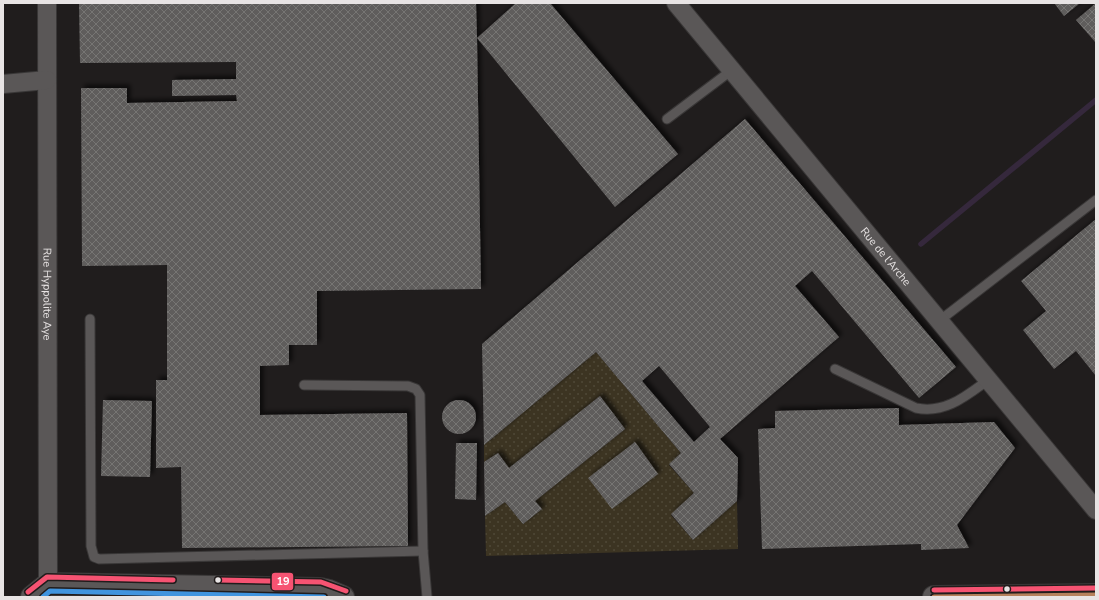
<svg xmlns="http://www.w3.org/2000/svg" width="1099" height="600" viewBox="0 0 1099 600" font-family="'Nunito Sans',sans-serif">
	<defs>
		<pattern id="garden-dots" width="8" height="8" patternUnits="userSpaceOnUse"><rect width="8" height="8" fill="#3c3422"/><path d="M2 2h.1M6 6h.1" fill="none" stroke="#4f4837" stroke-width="1.8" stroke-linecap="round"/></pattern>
		<pattern id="building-cross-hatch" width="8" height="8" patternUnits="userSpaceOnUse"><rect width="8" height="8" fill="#5f5d5c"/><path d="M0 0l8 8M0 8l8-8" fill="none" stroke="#767473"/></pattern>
		<filter id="shadow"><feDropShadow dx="3.5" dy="-3.5" stdDeviation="2" flood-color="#0009"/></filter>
	</defs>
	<rect width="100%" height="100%" fill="#201d1d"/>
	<polygon fill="url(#garden-dots)" points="596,352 681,453 669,465 694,493 671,515 693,540 737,501 738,549 486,556 485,516 505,502 523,524 542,509 535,501 625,429 600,396 509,468 498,453 484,462 484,445"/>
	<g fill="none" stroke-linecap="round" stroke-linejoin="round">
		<polyline stroke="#35283c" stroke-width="5.5" points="921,244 1096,100"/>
	</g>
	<g fill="url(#building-cross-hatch)" fill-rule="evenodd" filter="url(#shadow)">
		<polygon points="79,3 476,3 477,38 516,3 550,3 678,154 615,207 477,38 481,289 317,291 317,345 289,345 289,365 260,366 260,415 407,413 408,546 182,548 181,467 156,468 156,380 167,380 167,265 82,266 81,88 127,88 127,103 237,101 236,95 172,96 172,80 236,79 236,62 80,63"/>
		<polygon points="1054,3 1080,3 1064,16"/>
		<polygon points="1096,3 1096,43 1076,20"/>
		<path d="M745 119 956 367 919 398 812 271 795 286 839 337 720 439 738 458 737 501 693 540 671 514 694 493 669 464 681 453 596 352 484 445 482 344ZM659 366 710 427 694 442 642 381Z"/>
		<polygon points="1096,219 1096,376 1076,351 1054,369 1023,330 1046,311 1021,281"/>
		<polygon points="600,396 625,429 535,501 542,509 523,524 505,502 485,516 484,462 498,453 509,468"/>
		<circle cx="459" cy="417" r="17"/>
		<polygon points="103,400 152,401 150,477 101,476"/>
		<polygon points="899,408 899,425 994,422 1015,448 957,525 969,548 921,550 921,544 762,549 758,429 775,428 775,411"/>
		<polygon points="635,442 658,474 612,509 588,478"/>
		<polygon points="456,443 477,443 476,500 455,499"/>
	</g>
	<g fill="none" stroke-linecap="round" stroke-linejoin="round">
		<defs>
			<g id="lane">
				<polyline points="667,119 732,70"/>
				<polyline points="90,319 91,546 94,557 99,559 423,551"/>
				<polyline points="939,321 1096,200"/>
				<path d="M835 369 916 408C945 414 966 396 988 380"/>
				<polyline points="304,385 408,386 416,389 420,395 423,551 427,597"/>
			</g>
			<g id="street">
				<path id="s1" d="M47 3 48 584"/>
				<path id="s2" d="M676 3 1096 510"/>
				<polyline points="3,84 47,80"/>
			</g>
			<g id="secondary">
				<polyline points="32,597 48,584 320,589 329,591 343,597"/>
				<polyline points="934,597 1096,595"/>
			</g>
		</defs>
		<use href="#lane" stroke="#393737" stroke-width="11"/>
		<use href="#street" stroke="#393737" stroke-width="20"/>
		<use href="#secondary" stroke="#393737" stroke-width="24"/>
		<use href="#lane" stroke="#5a5757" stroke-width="9"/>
		<use href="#street" stroke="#5a5757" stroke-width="18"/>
		<use href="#secondary" stroke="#5a5757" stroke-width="22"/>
		<defs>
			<polyline id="bus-1" points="934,597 1096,595"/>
			<polyline id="bus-2" points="43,597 50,591 324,597"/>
			<g id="bus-3">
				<polyline points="218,580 321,582 346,591"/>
				<polyline points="934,590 1096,588"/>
				<polyline points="28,592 47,577 173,580"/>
			</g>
		</defs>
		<use href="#bus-1" stroke="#211c1c" stroke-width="8"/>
		<use href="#bus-2" stroke="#211c1c" stroke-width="8"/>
		<use href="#bus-3" stroke="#211c1c" stroke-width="8"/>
		<use href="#bus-1" stroke="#b6815c" stroke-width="5"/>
		<use href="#bus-2" stroke="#4094de" stroke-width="5"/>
		<use href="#bus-3" stroke="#f65372" stroke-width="5"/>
	</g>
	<g fill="#e8e4e4" stroke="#211c1c" stroke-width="1.5">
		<circle cx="218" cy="580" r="3.5"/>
		<circle cx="1007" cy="589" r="3.5"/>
	</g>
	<g text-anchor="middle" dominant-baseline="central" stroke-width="4" stroke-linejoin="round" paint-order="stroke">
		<g font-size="11" fill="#e8e4e4" stroke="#211c1c">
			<text stroke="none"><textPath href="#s2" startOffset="329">Rue de l'Arche</textPath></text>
			<text stroke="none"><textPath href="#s1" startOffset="291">Rue Hyppolite Aye</textPath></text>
		</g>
	</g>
	<rect stroke="#211c1c" stroke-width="1.5" x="271" y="572" width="23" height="19" rx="4" fill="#f65372"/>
	<g font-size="11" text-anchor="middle" font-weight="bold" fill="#fff">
		<text x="283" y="585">19</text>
	</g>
	<rect width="1099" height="600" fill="none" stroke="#e8e4e4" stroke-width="8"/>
</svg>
